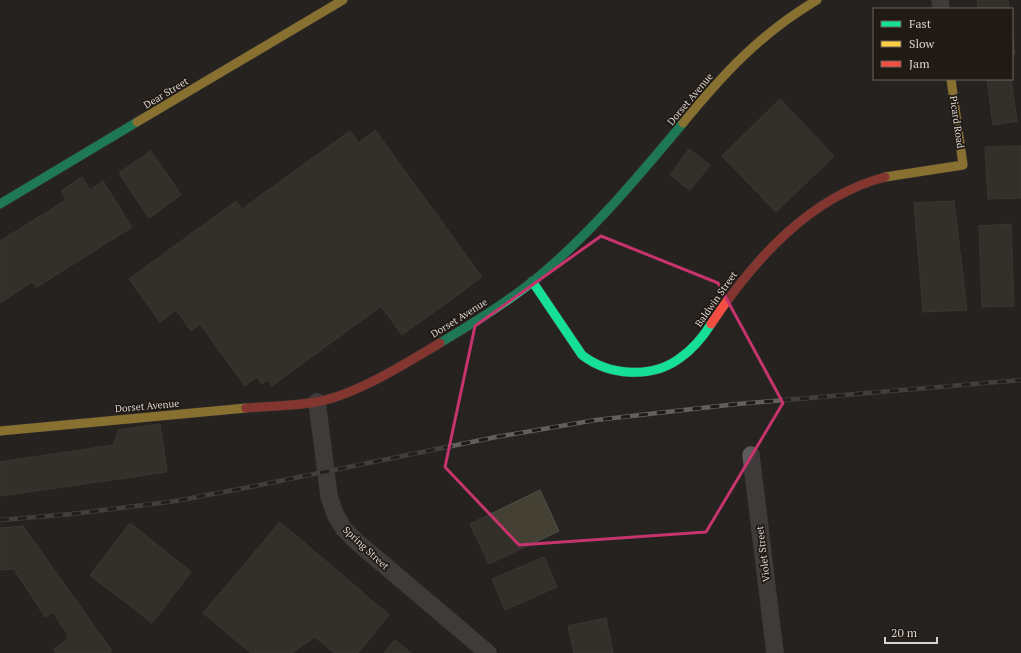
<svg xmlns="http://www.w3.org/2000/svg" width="1021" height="653" viewBox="0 0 1021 653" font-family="'PT Serif',serif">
	<rect width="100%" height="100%" fill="#272320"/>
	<g fill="#444034" stroke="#504d4a">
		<polygon points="977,0 1008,0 1009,9 978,9"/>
		<polygon points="1012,30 1015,54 1012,54"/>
		<polygon points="987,79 1011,79 1017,121 993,125"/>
		<polygon points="780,99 834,156 776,212 722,156"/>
		<polygon points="375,130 482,277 402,335 381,306 272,386 267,380 262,384 257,377 245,386 200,324 191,331 176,310 160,322 129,279 236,201 242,209 350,131 359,143"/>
		<polygon points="1021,146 1021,198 988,199 985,147"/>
		<polygon points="689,149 710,165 690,190 670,175"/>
		<polygon points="151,151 181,195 149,218 119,173"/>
		<polygon points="82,177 90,190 103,181 132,227 37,287 32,282 0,303 0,241 66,200 61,191"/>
		<polygon points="954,201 967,310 923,312 914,203"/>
		<polygon points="1011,224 1014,306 982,307 979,226"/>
		<polygon points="160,424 167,472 0,496 0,462 114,445 118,430"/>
		<polygon points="540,490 559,531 489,564 470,524"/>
		<polygon points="280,522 389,615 358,653 334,653 315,637 292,653 251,653 203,613"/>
		<polygon points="130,523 191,572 152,623 90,575"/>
		<polygon points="23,526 112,651 110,653 56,653 54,649 68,639 67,634 53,612 45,617 14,569 0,570 0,528"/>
		<polygon points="544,557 557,587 505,610 492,579"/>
		<polygon points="606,618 613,653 574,653 568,626"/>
		<polygon points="395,640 411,653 384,653"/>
	</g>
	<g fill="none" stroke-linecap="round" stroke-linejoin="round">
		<defs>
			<g id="street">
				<polyline points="940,0 941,9"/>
				<polyline points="317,402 329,496 335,514 344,529 357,542 488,653"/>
				<polyline points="751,455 775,653"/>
			</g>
			<g id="fast">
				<polyline points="0,204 137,122"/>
				<path d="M532 281 582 355C609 376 652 379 680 358 693 349 703 337 711 324"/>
				<path d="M440 343C472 324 503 305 532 282 589 236 636 179 683 123"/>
			</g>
			<g id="slow">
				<polyline points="137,122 343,0"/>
				<path d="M683 123C724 73 760 34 817 0"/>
				<polyline points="885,177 963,165 951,79"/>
				<polyline points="0,431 246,408"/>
			</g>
			<g id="jam">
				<path d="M711 324C753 261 809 197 885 177"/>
				<path d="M246 408C269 406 293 406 316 402 356 395 406 363 440 343"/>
			</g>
		</defs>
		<use href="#street" stroke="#433f3d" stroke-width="18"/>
		<use href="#fast" stroke="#433f3d" stroke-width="10"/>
		<use href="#slow" stroke="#433f3d" stroke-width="10"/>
		<use href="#jam" stroke="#433f3d" stroke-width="10"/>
		<use href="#street" stroke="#5d5a5a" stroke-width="17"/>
		<use href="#fast" stroke="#16e098" stroke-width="9"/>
		<use href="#slow" stroke="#ffcf43" stroke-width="9"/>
		<use href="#jam" stroke="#f24e42" stroke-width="9"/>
		<defs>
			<polyline id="rail" points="0,520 72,514 176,501 255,486 496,437 596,420 737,404 1021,380"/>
		</defs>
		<use href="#rail" stroke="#62605f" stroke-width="4.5"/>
		<use href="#rail" stroke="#201914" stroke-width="3" stroke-dasharray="9" stroke-linecap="butt"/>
	</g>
	<path d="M0 0H1021V653H0ZM601 236 718 283 783 403 706 532 519 545 445 467 475 326Z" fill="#272320" fill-opacity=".55" fill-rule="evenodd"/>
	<path fill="none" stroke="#c5346d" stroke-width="3" stroke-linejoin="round" d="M601 236 718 283 783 403 706 532 519 545 445 467 475 326Z"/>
	<g text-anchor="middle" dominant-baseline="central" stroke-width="3.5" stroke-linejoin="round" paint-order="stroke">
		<g font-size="10" fill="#d9d4d0" stroke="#201914">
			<text transform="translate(166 93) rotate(-31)">Dear Street</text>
			<text transform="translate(690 99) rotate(-50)">Dorset Avenue</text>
			<text transform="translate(957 122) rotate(82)">Picard Road</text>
			<text transform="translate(716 299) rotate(-55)">Baldwin Street</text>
			<text transform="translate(459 318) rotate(-32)">Dorset Avenue</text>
			<text transform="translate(147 406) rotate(-5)">Dorset Avenue</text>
			<text transform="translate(366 548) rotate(43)">Spring Street</text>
			<text transform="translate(763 554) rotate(-97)">Violet Street</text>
		</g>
	</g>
	<rect x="873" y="8" width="140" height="72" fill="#201914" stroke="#6a645f"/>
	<rect x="881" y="21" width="20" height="6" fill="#16e098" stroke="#6a645f"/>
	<text x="909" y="28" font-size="12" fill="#d9d4d0">Fast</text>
	<rect x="881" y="41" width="20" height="6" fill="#ffcf43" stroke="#6a645f"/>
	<text x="909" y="48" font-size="12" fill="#d9d4d0">Slow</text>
	<rect x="881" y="61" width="20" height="6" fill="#f24e42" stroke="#6a645f"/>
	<text x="909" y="68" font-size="12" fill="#d9d4d0">Jam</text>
	<path d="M885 637v6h52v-6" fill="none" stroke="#d9d4d0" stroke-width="2"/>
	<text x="891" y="637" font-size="12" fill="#d9d4d0" stroke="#201914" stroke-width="3" paint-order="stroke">20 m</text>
</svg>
